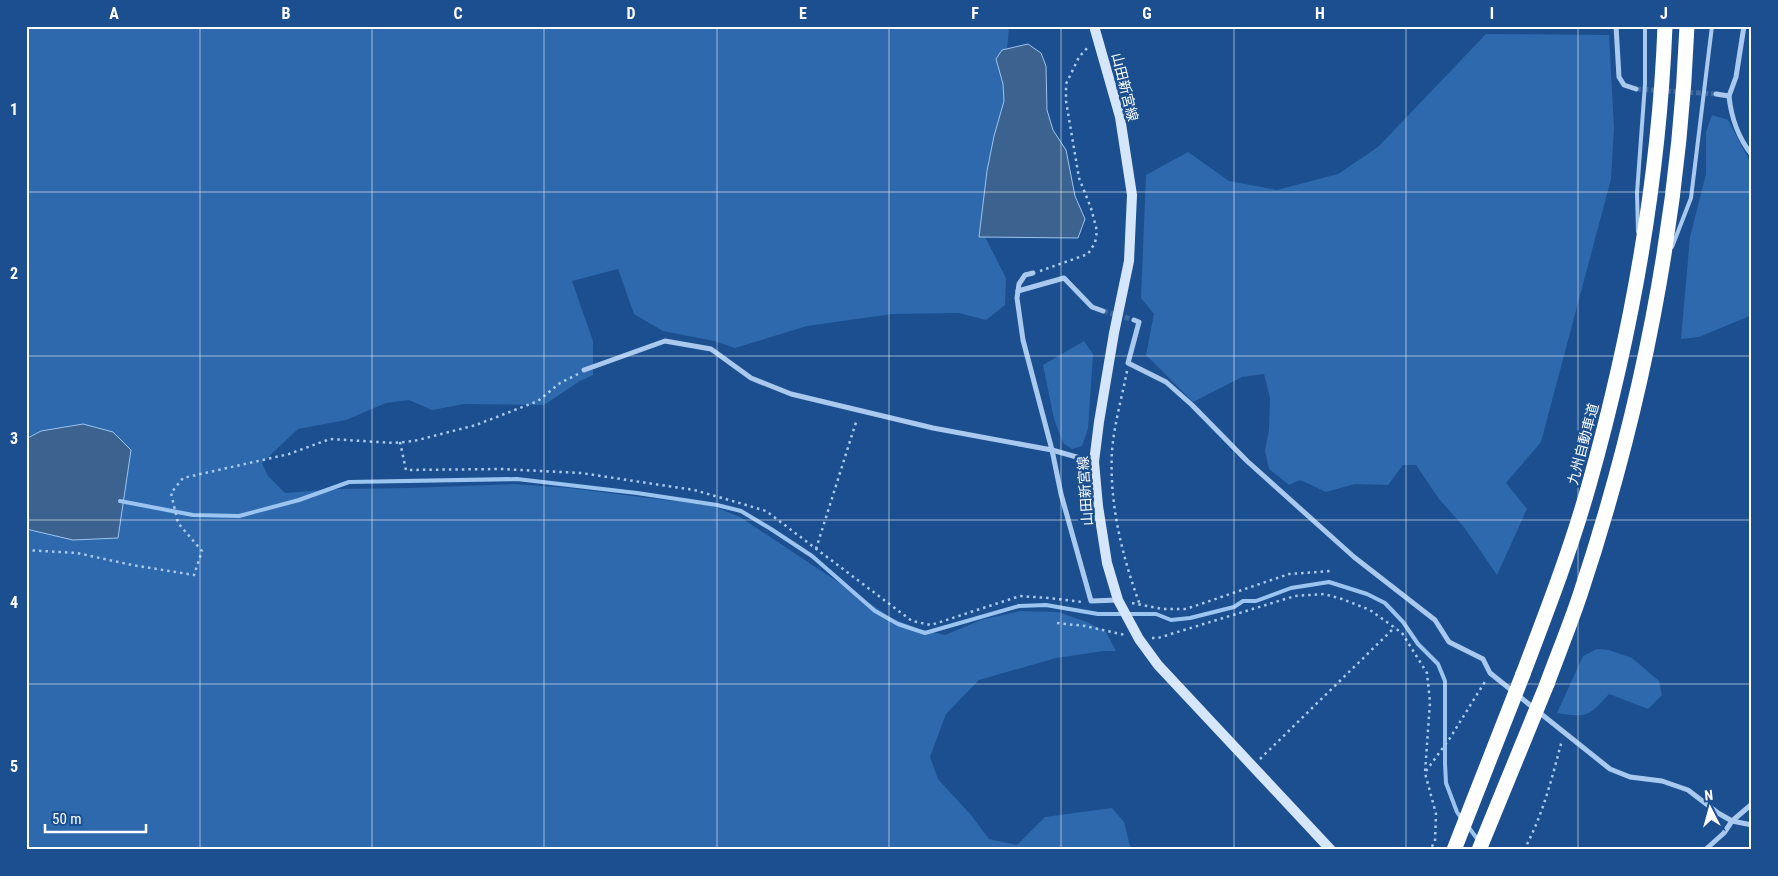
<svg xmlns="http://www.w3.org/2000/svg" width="1778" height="876" viewBox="0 0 1778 876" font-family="'Roboto Condensed','Noto Sans JP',sans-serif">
	<rect width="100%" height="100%" fill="#1b4f8f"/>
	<g fill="#2e69ad">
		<polygon points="26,26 1009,26 1006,63 1014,134 993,173 980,227 1006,278 1005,305 986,320 959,313 892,314 807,326 735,348 714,341 663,331 634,314 618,269 572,281 593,341 593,375 580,381 544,405 464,404 432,410 409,400 386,403 346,420 298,429 262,463 268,476 285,493 337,489 409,488 514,484 569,488 713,506 740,517 892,618 915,628 945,635 981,620 1020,611 1058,612 1087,622 1106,632 1116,651 1104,651 1056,658 979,680 946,714 930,757 938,779 971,815 989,839 1017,845 1045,817 1112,808 1124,822 1131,850 26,850"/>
		<polygon points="1486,34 1609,35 1614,128 1611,179 1541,442 1506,483 1527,509 1497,575 1464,527 1439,499 1416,465 1403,465 1388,485 1355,484 1326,492 1300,480 1289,485 1269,469 1265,451 1269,430 1270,398 1264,374 1242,377 1193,402 1146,355 1154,314 1141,298 1146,175 1188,152 1229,181 1277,190 1338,174 1378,147"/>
		<polygon points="1712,115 1728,120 1748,158 1752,162 1752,315 1699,337 1681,339 1690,237 1706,174 1706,132"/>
		<polygon points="1084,341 1093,354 1088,429 1082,446 1072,449 1063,443 1054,419 1043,365"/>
		<path d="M1597 649 1609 650 1632 658 1659 681 1662 695 1648 709 1609 694C1589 716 1588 718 1557 713L1583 656Z"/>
	</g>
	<g fill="#3c6290" stroke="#9cc4f0">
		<polygon points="1028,44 1041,53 1046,66 1047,110 1053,130 1066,150 1075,196 1085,219 1078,238 979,237 987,171 994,136 1004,101 1003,84 996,59 1002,50"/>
		<polygon points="83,424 113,432 131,450 118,538 73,540 26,529 26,439 41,431"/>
	</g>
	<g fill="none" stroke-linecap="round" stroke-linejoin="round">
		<g stroke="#9cc4f0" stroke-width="4">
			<polyline points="120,501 193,515 239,516 299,500 349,482 517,479 637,493 717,505 741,511 771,529 812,556 875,611 898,624 925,633 1019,606 1046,605 1098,614 1156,614 1171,620 1190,618 1234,607 1243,601 1256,601 1291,588 1329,582 1367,594 1385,603 1403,622 1418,644 1438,664 1445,681 1445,763 1446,783 1457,812 1461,818"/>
			<polyline points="1467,825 1478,840"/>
		</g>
		<g stroke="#3d69a0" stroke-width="5" stroke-dasharray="5 2.5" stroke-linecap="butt">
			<polyline points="1636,89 1716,94"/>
			<polyline points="1103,311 1134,320"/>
		</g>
		<g stroke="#a9c9ee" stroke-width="2.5" stroke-dasharray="2.5 4" stroke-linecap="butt">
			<polyline points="1040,271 1088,254 1095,243 1097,231 1091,208 1079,178 1066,101 1066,84 1079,57 1089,46"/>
			<path d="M1127 371C1122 397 1114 425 1112 451 1109 503 1122 556 1140 605"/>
			<polyline points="400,442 406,470 501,469 581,473 694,490 736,502 766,511 912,621 931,625 1020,596 1048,598 1082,602"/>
			<polyline points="816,549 857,419"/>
			<polyline points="26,550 77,553 132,565 194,575 202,551 178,523 171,493 183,478 289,454 330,439 394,443 414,441 476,425 538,401 560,383 578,374"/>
			<polyline points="1132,603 1163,609 1186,609 1289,574 1331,571"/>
			<polyline points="1057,623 1085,626 1125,635"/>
			<polyline points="1152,638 1158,638 1295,596 1324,594 1342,599 1370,610 1402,633 1427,673 1430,702 1425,773 1436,814 1435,841 1430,850"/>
			<polyline points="1260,759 1395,627"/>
			<polyline points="1426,771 1450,738 1486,680"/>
			<path d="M1524 850C1543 815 1552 778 1562 740"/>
		</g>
		<g stroke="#a9c9ee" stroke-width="4">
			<polyline points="1638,232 1637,193 1645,84 1645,26"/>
			<polyline points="1672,247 1691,198 1712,26"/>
		</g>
		<g stroke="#a9c9ee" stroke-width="5">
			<polyline points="1616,26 1619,77 1624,85 1636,89"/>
			<polyline points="1716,94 1729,96 1736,77 1744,26"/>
			<path d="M1729 96C1731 117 1739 139 1752 155"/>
			<polyline points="1033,273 1025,275 1019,284 1017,298 1023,340 1052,450 1061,494 1091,601 1118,600"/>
			<polyline points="1018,291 1064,278 1092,307 1103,311"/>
			<polyline points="1134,320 1139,322 1128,363 1166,382 1192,405 1247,461 1354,557 1435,620 1449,642 1483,659 1490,673 1610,769 1630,777 1662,781 1688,790 1718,813 1732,821 1752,825"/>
			<polyline points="584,370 665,341 711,349 751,378 791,394 933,428 1052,450 1094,462"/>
			<polyline points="1705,850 1724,833 1732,821 1752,804"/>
		</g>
		<polyline stroke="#d6e6fa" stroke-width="10" points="1094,26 1120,117 1132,195 1129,261 1114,333 1099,422 1094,462 1098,506 1107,563 1118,600 1139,639 1158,665 1331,850"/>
		<g stroke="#fff" stroke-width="15">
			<path d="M1523 674C1547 611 1571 549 1589 485 1631 336 1659 181 1665 26"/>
			<path d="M1547 684C1558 654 1570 625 1580 595 1641 412 1679 219 1687 26"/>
		</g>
		<g stroke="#fff" stroke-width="15">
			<polyline points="1454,850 1523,674"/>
			<polyline points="1479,850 1547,684"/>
		</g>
	</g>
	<path fill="none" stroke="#fff" stroke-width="1" stroke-opacity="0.55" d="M200 26V850M372 26V850M544 26V850M717 26V850M889 26V850M1061 26V850M1234 26V850M1406 26V850M1578 26V850M26 192H1752M26 356H1752M26 520H1752M26 684H1752"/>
	<g text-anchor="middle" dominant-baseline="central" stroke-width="5" stroke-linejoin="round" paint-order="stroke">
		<g font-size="14" fill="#fff" stroke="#1b4f8f">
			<text transform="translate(1125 87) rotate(76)">山田新宮線</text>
			<text transform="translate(1583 444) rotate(-75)">九州自動車道</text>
			<text transform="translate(1085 491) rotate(-94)">山田新宮線</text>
		</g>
	</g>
	<rect width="1778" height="876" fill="none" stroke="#1b4f8f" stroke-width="55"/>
	<g transform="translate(1710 808) rotate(354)" stroke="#1b4f8f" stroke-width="4" paint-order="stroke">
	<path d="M0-4L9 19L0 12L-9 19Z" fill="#ffffff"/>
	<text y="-8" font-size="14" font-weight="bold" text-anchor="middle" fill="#ffffff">N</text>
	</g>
	<path d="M45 824v8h101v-8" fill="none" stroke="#ffffff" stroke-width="2.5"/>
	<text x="52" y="824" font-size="15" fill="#ffffff" stroke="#1b4f8f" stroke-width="4" paint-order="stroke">50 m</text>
	<rect x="28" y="28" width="1722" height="820" fill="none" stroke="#fff" stroke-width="2"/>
	<g font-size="16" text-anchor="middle" font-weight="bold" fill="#fff">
		<text x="114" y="19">A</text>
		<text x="286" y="19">B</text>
		<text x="458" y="19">C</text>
		<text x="631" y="19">D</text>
		<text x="803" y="19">E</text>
		<text x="975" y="19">F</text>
		<text x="1147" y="19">G</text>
		<text x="1320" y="19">H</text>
		<text x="1492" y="19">I</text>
		<text x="1664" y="19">J</text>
		<text x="14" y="115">1</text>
		<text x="14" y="279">2</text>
		<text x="14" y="444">3</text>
		<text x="14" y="608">4</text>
		<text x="14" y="772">5</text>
	</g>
</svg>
